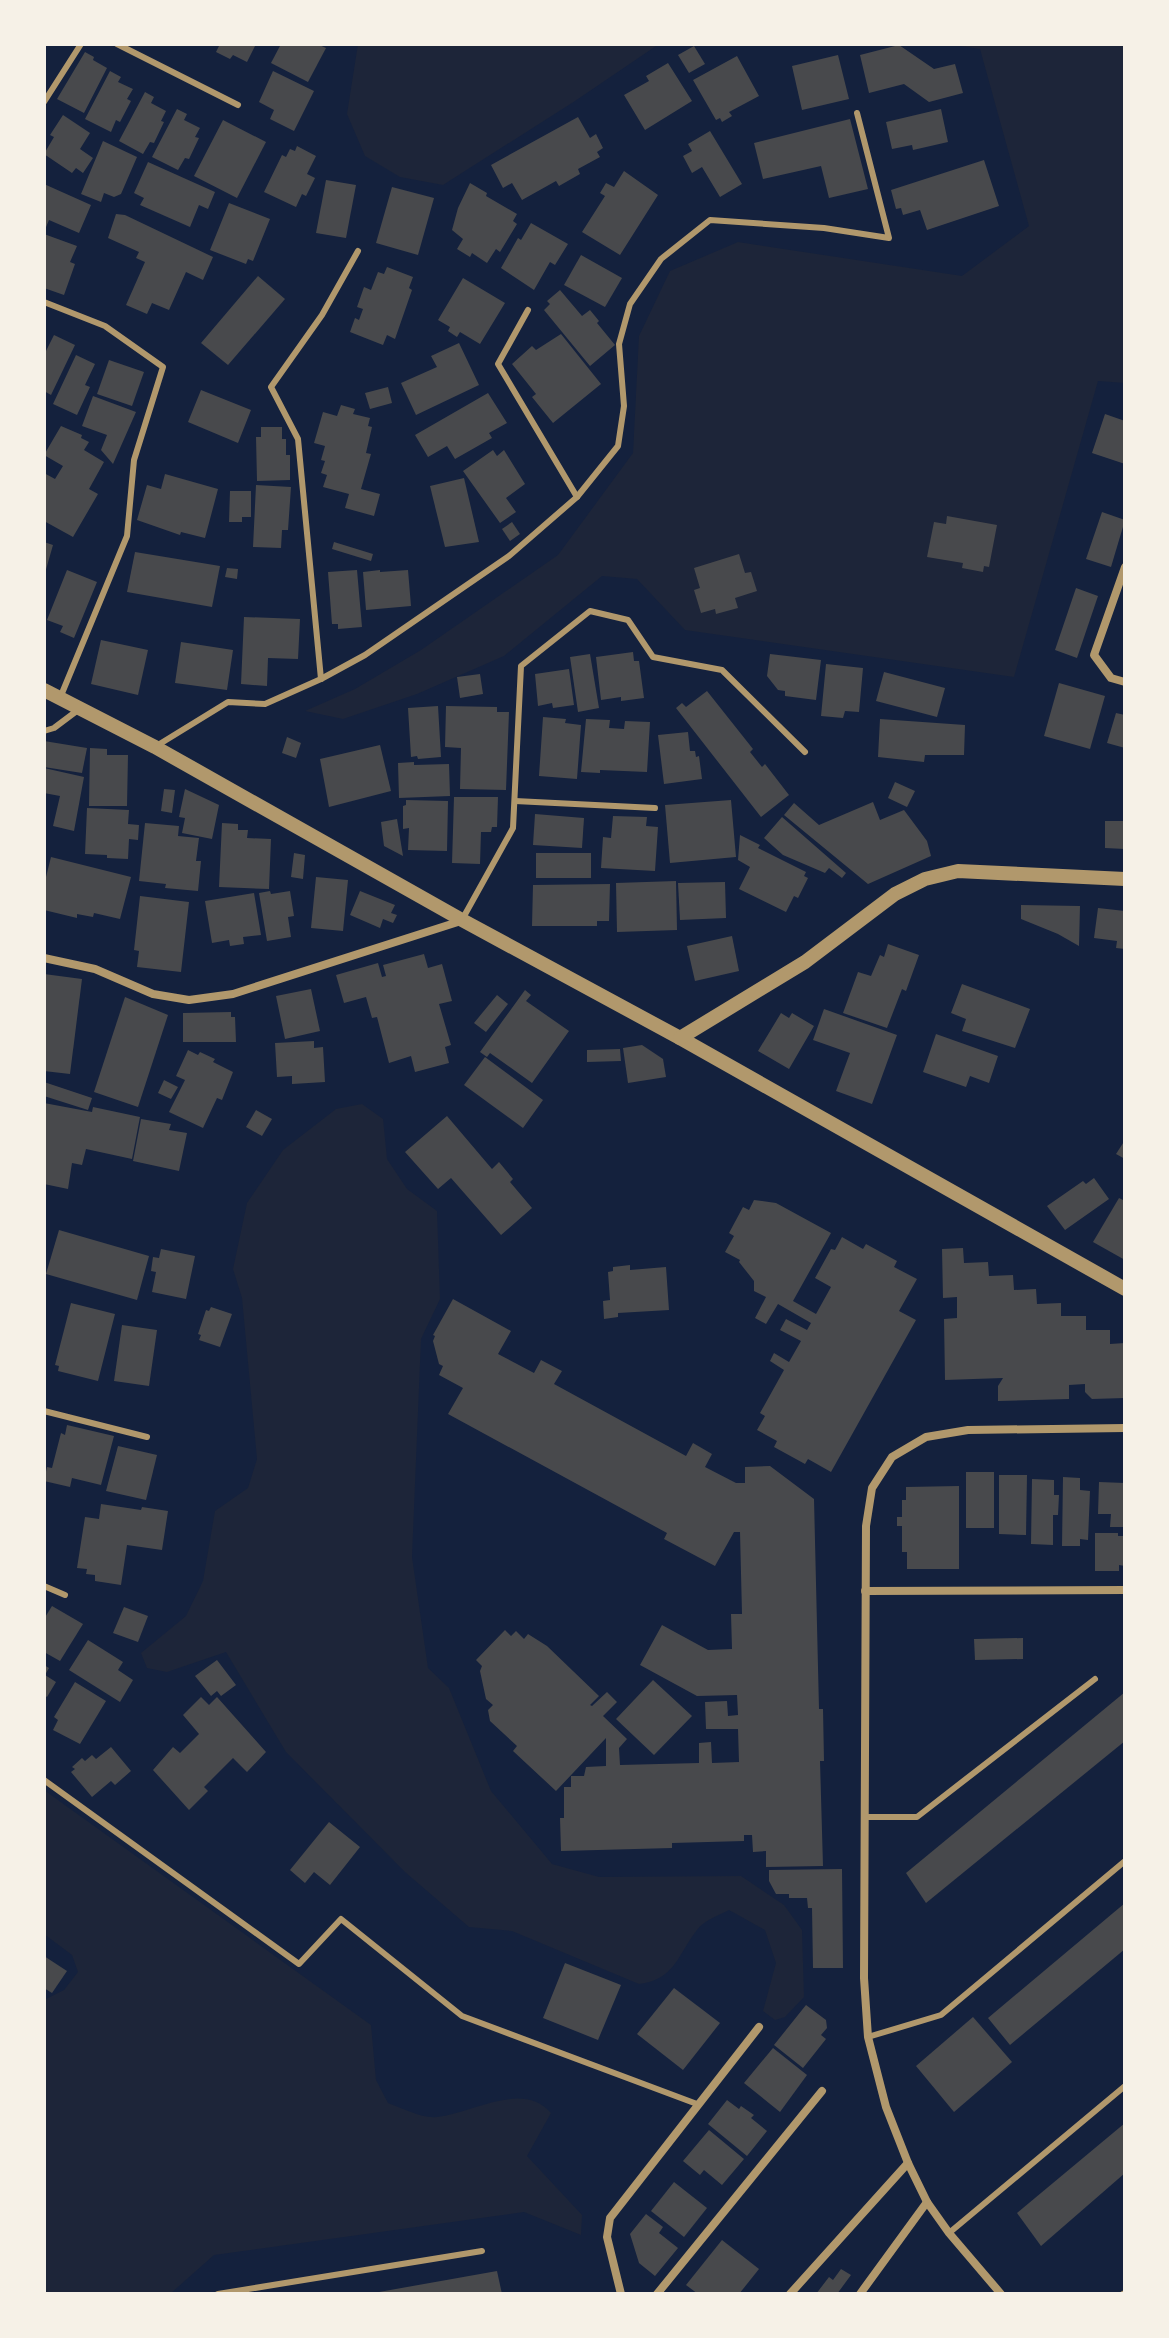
<svg xmlns="http://www.w3.org/2000/svg" width="1169" height="2338" viewBox="0 0 1169 2338" font-family="Commissioner,sans-serif">
	<rect width="100%" height="100%" fill="#14213d"/>
	<g fill="#1d2539">
		<polygon points="358,44 659,44 575,101 443,185 400,177 365,156 347,114"/>
		<polygon points="947,44 1125,44 1125,383 1098,381 1014,677 685,630 637,579 602,576 504,656 417,694 343,719 305,711 355,689 421,650 558,555 633,453 639,336 670,271 738,242 962,276 1029,226 980,49"/>
		<path d="M362 1104 383 1119 387 1159 407 1189 437 1211 440 1299 421 1339 412 1557 428 1668 449 1688 491 1791 552 1864 599 1877 741 1876 784 1905 802 1930 804 1997 785 2017 775 2020 763 2011 776 1963 765 1930 729 1910C719 1915 703 1921 697 1930 678 1954 675 1980 639 1984L512 1931 469 1927 405 1872 286 1752 226 1652 167 1672 147 1668 141 1653 186 1616 203 1581 215 1511 248 1488 257 1459 242 1298 233 1269 247 1203 283 1150 336 1109Z"/>
		<path d="M44 1790 371 2025 376 2080 388 2103C402 2108 423 2119 437 2117 473 2113 523 2080 551 2113L527 2156 582 2215 581 2235 524 2212 214 2255 170 2294H44V2000L64 1990 78 1972 72 1955 44 1934Z"/>
	</g>
	<g fill="#48494c">
		<polygon points="220,44 256,44 247,62 233,55 230,59 216,52"/>
		<polygon points="281,44 317,44 326,48 308,82 271,63"/>
		<polygon points="899,45 934,69 955,64 963,93 929,102 904,84 869,93 860,55"/>
		<polygon points="694,46 705,64 689,73 678,55"/>
		<polygon points="85,52 94,57 93,60 107,68 84,113 57,99"/>
		<polygon points="838,55 849,99 802,110 792,66"/>
		<polygon points="737,56 759,96 729,112 732,116 722,122 720,118 716,120 693,80"/>
		<polygon points="668,63 692,101 645,130 624,95 649,81 646,76"/>
		<polygon points="110,71 121,77 118,82 133,89 127,99 131,101 120,122 116,120 111,132 85,119"/>
		<polygon points="273,71 314,91 294,131 270,119 274,110 259,102"/>
		<polygon points="145,92 154,97 151,103 166,111 161,121 164,122 154,143 150,142 143,154 119,141"/>
		<polygon points="177,109 187,114 184,120 200,128 195,137 199,138 189,159 185,158 178,170 152,157"/>
		<polygon points="941,109 948,142 913,150 912,145 892,149 886,122"/>
		<polygon points="63,115 90,133 80,149 93,158 83,173 76,168 72,173 44,154 54,137 50,135"/>
		<polygon points="578,117 590,138 596,134 603,148 597,152 600,157 578,169 580,174 559,186 556,181 522,200 512,183 503,188 491,165"/>
		<polygon points="850,119 868,189 829,198 821,166 763,179 754,143"/>
		<polygon points="223,120 266,142 237,198 194,176"/>
		<polygon points="710,131 742,184 720,197 702,167 692,173 683,156 692,151 688,144"/>
		<polygon points="103,141 137,157 121,194 114,197 104,193 101,202 81,194"/>
		<polygon points="297,146 316,156 307,174 315,178 306,196 302,194 296,207 264,192 282,155 286,157 290,149 295,151"/>
		<polygon points="984,160 999,206 927,230 920,210 903,215 901,208 896,209 891,190"/>
		<polygon points="148,162 215,192 208,209 199,205 190,227 140,205 144,198 134,193"/>
		<polygon points="624,171 658,195 620,255 582,232 605,196 600,193 606,183 614,187"/>
		<polygon points="326,180 356,185 346,238 316,233"/>
		<polygon points="470,183 487,193 486,196 517,214 513,221 517,224 500,252 496,249 487,263 472,253 470,257 457,249 463,239 452,230 458,208"/>
		<polygon points="44,184 91,205 79,233 49,220 44,232"/>
		<polygon points="392,187 434,198 418,255 376,243"/>
		<polygon points="229,203 270,219 253,261 248,259 246,264 210,250"/>
		<polygon points="116,214 125,215 213,257 203,280 186,272 169,310 152,303 147,314 126,305 145,262 136,258 139,252 108,238"/>
		<polygon points="531,223 568,244 555,265 550,262 534,290 501,268 518,238 521,240"/>
		<polygon points="44,234 77,246 70,262 75,264 64,295 44,288"/>
		<polygon points="581,255 622,278 605,307 564,285"/>
		<polygon points="387,267 413,277 409,288 412,290 395,339 387,335 383,345 350,332 355,318 359,320 363,309 357,307 364,287 371,290 378,272 384,274"/>
		<polygon points="258,276 285,299 228,365 201,343"/>
		<polygon points="463,278 505,303 480,344 460,332 457,337 448,331 450,327 438,320"/>
		<polygon points="560,290 582,316 590,310 599,321 597,323 615,345 590,366 544,310 550,304 547,301"/>
		<polygon points="561,334 601,384 553,423 532,397 536,394 512,364 532,346 536,350"/>
		<polygon points="54,335 75,345 51,395 44,391 44,355"/>
		<polygon points="459,343 479,385 416,415 401,383 437,367 431,356"/>
		<polygon points="76,355 95,364 85,385 90,387 77,415 53,404"/>
		<polygon points="109,360 144,372 132,406 97,394"/>
		<polygon points="388,387 392,403 370,409 365,393"/>
		<polygon points="201,390 251,410 238,443 188,422"/>
		<polygon points="488,393 507,423 489,433 492,438 455,459 447,446 428,457 415,435"/>
		<polygon points="93,396 136,412 113,464 101,450 107,435 82,426"/>
		<polygon points="341,405 355,409 353,414 370,418 368,426 372,427 366,453 371,454 361,489 380,494 374,516 345,508 349,494 323,487 327,475 321,473 325,461 321,460 325,446 314,443 323,412 337,416"/>
		<polygon points="1105,414 1125,421 1125,464 1092,453"/>
		<polygon points="61,426 82,435 81,438 89,442 84,450 104,462 89,489 98,494 73,537 44,521 44,473 55,479 63,466 44,455"/>
		<polygon points="261,427 282,427 282,439 286,439 286,455 290,455 290,480 257,481 256,437 261,437"/>
		<polygon points="493,450 497,456 504,450 525,484 506,498 516,512 500,523 463,471"/>
		<polygon points="165,474 218,489 205,538 181,532 180,535 137,520 147,485 161,489"/>
		<polygon points="464,478 479,542 445,547 430,486"/>
		<polygon points="256,485 291,487 288,530 282,530 281,548 253,547"/>
		<polygon points="230,491 251,491 251,517 242,517 242,522 229,522"/>
		<polygon points="1102,512 1125,520 1111,567 1086,559"/>
		<polygon points="947,516 997,525 989,567 984,566 983,572 962,568 963,563 927,557 934,522 946,524"/>
		<polygon points="512,522 520,534 510,541 502,529"/>
		<polygon points="44,542 53,545 45,573 44,573"/>
		<polygon points="334,542 373,554 371,561 332,549"/>
		<polygon points="135,552 220,566 212,607 127,592"/>
		<polygon points="739,554 745,573 751,572 757,591 735,598 738,608 716,614 715,609 701,613 694,590 700,588 694,568"/>
		<polygon points="227,568 238,569 237,579 225,577"/>
		<polygon points="67,570 97,582 74,638 60,632 63,626 47,620"/>
		<polygon points="357,570 362,627 338,629 338,624 332,624 328,572"/>
		<polygon points="380,570 380,572 408,570 411,606 366,610 363,572"/>
		<polygon points="1076,588 1098,596 1077,658 1055,650"/>
		<polygon points="244,617 300,619 298,659 268,658 267,686 241,684"/>
		<polygon points="101,640 148,650 138,695 91,684"/>
		<polygon points="181,642 233,650 227,690 175,683"/>
		<polygon points="633,652 634,661 639,661 644,698 621,701 621,697 601,700 596,657"/>
		<polygon points="590,654 599,708 578,712 570,657"/>
		<polygon points="770,654 821,660 816,700 785,696 785,691 778,690 767,676"/>
		<polygon points="826,664 863,668 859,712 845,711 843,718 821,716"/>
		<polygon points="569,669 574,705 553,708 552,703 538,706 535,674"/>
		<polygon points="884,672 945,688 937,717 876,701"/>
		<polygon points="480,674 483,694 460,698 457,677"/>
		<polygon points="1059,683 1105,696 1090,749 1044,736"/>
		<polygon points="707,691 753,749 750,752 762,767 765,764 789,795 761,817 676,708 682,703 686,707"/>
		<polygon points="438,706 441,757 418,759 417,756 411,757 408,708"/>
		<polygon points="446,706 497,707 497,712 509,712 506,790 460,789 461,748 445,747"/>
		<polygon points="1116,713 1125,715 1125,748 1107,743"/>
		<polygon points="543,717 566,719 565,723 581,725 577,779 539,776"/>
		<polygon points="586,719 610,720 609,728 624,729 625,721 650,722 647,772 600,770 600,773 581,772"/>
		<polygon points="880,719 965,725 964,755 925,755 924,762 878,757"/>
		<polygon points="688,732 690,751 695,751 696,757 699,756 702,779 664,784 658,735"/>
		<polygon points="287,737 301,743 296,758 282,753"/>
		<polygon points="44,741 87,748 82,773 44,767"/>
		<polygon points="380,745 391,791 329,807 320,759"/>
		<polygon points="90,748 107,749 107,755 128,755 127,806 89,806"/>
		<polygon points="414,762 414,765 449,764 450,796 399,798 398,763"/>
		<polygon points="44,768 84,777 74,831 53,826 60,796 44,793"/>
		<polygon points="895,782 915,791 907,807 888,798"/>
		<polygon points="164,789 175,790 172,813 161,811"/>
		<polygon points="185,789 219,805 212,839 182,833 185,818 179,817"/>
		<polygon points="454,797 498,797 497,827 492,827 491,832 481,832 480,864 452,863"/>
		<polygon points="406,800 448,801 447,851 408,850 409,828 403,829 403,806 406,805"/>
		<polygon points="731,800 736,857 670,863 665,805"/>
		<polygon points="873,802 880,820 904,810 927,841 931,856 868,884 784,815 794,803 819,825"/>
		<polygon points="87,808 129,810 128,824 139,825 138,840 129,839 128,859 107,858 107,855 85,854"/>
		<polygon points="535,814 584,818 582,848 533,845"/>
		<polygon points="613,816 647,817 646,826 658,827 655,871 601,868 603,837 611,838"/>
		<polygon points="782,817 846,873 842,878 829,868 825,873 783,855 764,838"/>
		<polygon points="397,819 403,856 384,846 381,822"/>
		<polygon points="1105,821 1125,821 1125,849 1105,848"/>
		<polygon points="145,823 179,826 178,836 199,838 196,861 201,861 198,891 165,888 166,884 139,881"/>
		<polygon points="222,823 238,824 238,830 248,830 247,838 271,839 269,889 219,887"/>
		<polygon points="740,835 760,845 758,848 806,872 804,876 808,878 798,898 794,896 786,912 739,889 750,867 738,860"/>
		<polygon points="294,853 305,855 303,879 291,877"/>
		<rect x="536" y="853" width="55" height="25"/>
		<polygon points="51,857 131,877 120,919 94,913 93,917 77,914 77,918 44,910 44,885"/>
		<polygon points="316,877 348,880 343,931 311,928"/>
		<polygon points="676,881 677,930 617,932 616,883"/>
		<polygon points="725,882 726,918 680,920 678,883"/>
		<polygon points="610,884 609,921 597,921 597,926 532,926 533,885"/>
		<polygon points="270,891 271,894 290,891 294,916 288,917 291,937 267,941 259,893"/>
		<polygon points="360,891 395,905 391,913 397,915 393,923 383,919 380,928 350,915"/>
		<polygon points="254,893 261,935 243,937 244,944 230,946 229,940 212,943 205,901"/>
		<polygon points="140,896 189,902 181,972 137,967 139,951 134,950"/>
		<polygon points="1021,905 1080,906 1079,946 1058,934 1021,919"/>
		<polygon points="1098,908 1125,911 1125,949 1116,948 1117,941 1094,938"/>
		<polygon points="732,936 739,971 695,981 687,946"/>
		<polygon points="888,944 919,955 906,991 902,989 887,1028 843,1013 858,972 871,976 880,955 884,957"/>
		<polygon points="424,954 428,968 442,964 452,1001 439,1004 451,1045 445,1047 449,1063 415,1072 411,1056 389,1063 377,1017 372,1018 366,997 344,1003 336,975 378,963 382,977 386,976 383,965"/>
		<polygon points="44,974 82,979 70,1074 44,1071"/>
		<polygon points="962,984 1030,1009 1015,1048 962,1031 966,1019 951,1013"/>
		<polygon points="311,989 320,1031 285,1039 276,996"/>
		<polygon points="525,990 531,995 526,1001 569,1031 532,1083 490,1053 487,1057 480,1052"/>
		<polygon points="497,995 508,1004 486,1032 474,1023"/>
		<polygon points="125,997 168,1015 138,1107 94,1092"/>
		<polygon points="824,1009 897,1035 872,1104 836,1091 850,1053 813,1040"/>
		<polygon points="231,1012 231,1017 235,1017 236,1042 183,1042 183,1013"/>
		<polygon points="781,1013 789,1018 792,1013 814,1026 789,1069 758,1051"/>
		<polygon points="936,1034 998,1056 989,1083 970,1076 966,1087 923,1072"/>
		<polygon points="314,1041 314,1048 323,1047 325,1082 292,1084 292,1076 277,1077 275,1043"/>
		<polygon points="642,1045 663,1059 666,1077 628,1083 623,1048"/>
		<polygon points="620,1049 621,1061 587,1062 587,1050"/>
		<polygon points="188,1050 198,1055 200,1052 215,1059 213,1062 233,1072 222,1100 217,1098 203,1128 169,1112 185,1080 176,1076"/>
		<polygon points="485,1057 543,1100 523,1128 464,1085"/>
		<polygon points="164,1080 178,1087 171,1099 158,1093"/>
		<polygon points="44,1082 92,1098 88,1110 44,1096"/>
		<polygon points="44,1103 92,1112 93,1107 140,1117 132,1159 86,1149 82,1165 72,1163 68,1189 44,1184"/>
		<polygon points="256,1110 272,1119 262,1136 246,1127"/>
		<polygon points="447,1116 492,1169 499,1162 513,1179 510,1182 532,1208 501,1235 451,1178 438,1189 405,1152"/>
		<polygon points="141,1119 171,1124 169,1130 187,1133 179,1171 133,1161"/>
		<polygon points="1125,1140 1125,1159 1116,1154"/>
		<polygon points="1094,1178 1109,1199 1065,1230 1047,1206 1083,1181 1086,1184"/>
		<polygon points="1119,1198 1125,1201 1125,1260 1093,1242"/>
		<polygon points="754,1200 776,1203 831,1233 793,1301 816,1314 831,1287 815,1278 831,1249 835,1250 842,1237 863,1249 866,1244 897,1261 894,1267 917,1279 899,1311 916,1320 831,1472 808,1459 805,1464 774,1447 777,1441 757,1430 765,1416 760,1413 784,1370 770,1361 774,1353 789,1362 801,1341 780,1330 786,1319 807,1330 811,1323 778,1304 766,1324 755,1318 766,1297 754,1291 754,1281 739,1262 740,1260 725,1252 734,1236 729,1233 743,1207 749,1210"/>
		<polygon points="59,1230 149,1256 137,1300 46,1274"/>
		<polygon points="963,1248 964,1263 988,1262 989,1276 1013,1275 1014,1290 1036,1289 1037,1304 1061,1303 1061,1316 1086,1316 1086,1330 1110,1330 1110,1344 1125,1343 1125,1398 1092,1399 1085,1392 1085,1384 1069,1385 1069,1399 998,1401 998,1386 1003,1378 945,1380 944,1319 957,1318 957,1297 943,1298 942,1249"/>
		<polygon points="161,1249 195,1256 186,1299 152,1292 156,1272 151,1271 153,1257 159,1258"/>
		<polygon points="630,1265 630,1270 666,1267 669,1310 618,1313 618,1317 604,1319 603,1301 610,1300 608,1272 613,1271 613,1267"/>
		<polygon points="453,1299 511,1331 498,1354 534,1373 541,1360 562,1371 554,1384 686,1456 693,1443 712,1454 705,1467 736,1483 745,1483 745,1467 770,1466 814,1499 819,1709 823,1709 824,1761 820,1761 823,1866 766,1867 766,1851 753,1852 752,1835 744,1835 744,1841 672,1843 672,1848 561,1851 560,1818 564,1818 564,1787 571,1787 571,1776 584,1776 586,1767 606,1766 606,1738 556,1791 513,1751 517,1746 490,1721 488,1710 493,1705 486,1699 480,1671 482,1666 476,1660 505,1630 511,1636 516,1631 524,1639 528,1634 547,1646 599,1696 590,1705 592,1706 607,1692 617,1702 603,1716 627,1739 619,1748 620,1765 699,1763 699,1743 711,1742 712,1763 739,1762 738,1729 706,1729 705,1702 727,1701 728,1716 738,1715 737,1695 697,1696 640,1665 662,1625 708,1650 732,1649 731,1614 742,1614 740,1532 734,1532 715,1566 664,1539 667,1533 448,1414 463,1388 439,1375 443,1366 439,1364 433,1341 435,1336 433,1335"/>
		<polygon points="71,1303 115,1314 98,1381 58,1371 59,1366 55,1365"/>
		<polygon points="211,1307 232,1314 220,1347 199,1340 201,1335 198,1334 206,1310 209,1311"/>
		<polygon points="122,1325 157,1330 149,1386 114,1381"/>
		<polygon points="67,1425 114,1436 101,1485 72,1478 70,1487 44,1481 47,1467 52,1468 61,1433 65,1435"/>
		<polygon points="118,1446 157,1455 146,1500 106,1491"/>
		<rect x="966" y="1472" width="28" height="56"/>
		<polygon points="999,1475 1027,1475 1026,1535 999,1534"/>
		<polygon points="1063,1477 1080,1478 1080,1490 1090,1491 1088,1540 1080,1539 1080,1546 1062,1546"/>
		<polygon points="1032,1479 1054,1480 1054,1495 1059,1495 1058,1515 1053,1515 1053,1545 1031,1544"/>
		<polygon points="1099,1482 1125,1483 1125,1527 1110,1527 1111,1514 1098,1514"/>
		<polygon points="959,1486 959,1569 907,1569 907,1552 902,1552 902,1526 897,1526 897,1517 902,1517 902,1500 906,1500 906,1487"/>
		<polygon points="101,1504 141,1510 142,1507 168,1511 162,1550 127,1545 121,1585 95,1581 95,1575 86,1574 87,1569 77,1568 85,1517 99,1519"/>
		<polygon points="1095,1533 1118,1533 1118,1536 1125,1536 1125,1566 1119,1565 1119,1571 1095,1571"/>
		<polygon points="52,1606 83,1624 60,1661 44,1652 44,1619"/>
		<polygon points="124,1607 148,1616 138,1642 113,1633"/>
		<polygon points="1023,1638 1023,1659 975,1660 974,1639"/>
		<polygon points="88,1640 123,1662 118,1670 133,1680 120,1702 69,1670"/>
		<polygon points="217,1660 236,1685 221,1696 217,1691 211,1696 195,1676"/>
		<polygon points="44,1665 49,1668 45,1675 56,1682 47,1697 44,1695"/>
		<polygon points="653,1680 692,1716 654,1755 616,1719"/>
		<polygon points="75,1682 106,1701 80,1744 53,1730 58,1720 54,1717"/>
		<polygon points="1125,1692 1125,1741 926,1903 906,1873"/>
		<polygon points="201,1697 209,1705 217,1697 266,1752 247,1772 233,1758 204,1787 208,1791 189,1810 153,1770 173,1747 180,1753 199,1734 183,1715"/>
		<polygon points="111,1747 131,1771 115,1785 111,1781 92,1797 71,1772 75,1769 72,1767 82,1758 85,1761 92,1755 96,1759"/>
		<polygon points="329,1822 360,1847 330,1885 314,1872 305,1883 290,1870"/>
		<polygon points="842,1869 843,1968 813,1968 812,1908 808,1908 807,1898 789,1898 789,1894 776,1894 769,1881 769,1870"/>
		<polygon points="1125,1903 1125,1949 1010,2045 988,2018"/>
		<polygon points="44,1956 67,1971 52,1993 44,1988"/>
		<polygon points="565,1963 621,1985 598,2040 543,2018"/>
		<polygon points="674,1988 720,2023 683,2070 637,2034"/>
		<polygon points="806,2005 826,2020 827,2028 821,2035 826,2039 803,2068 774,2045"/>
		<polygon points="973,2017 1012,2062 954,2112 916,2066"/>
		<polygon points="773,2048 807,2075 780,2112 744,2083"/>
		<polygon points="727,2100 739,2109 741,2106 754,2115 751,2118 767,2131 747,2156 708,2124"/>
		<polygon points="1125,2123 1125,2173 1041,2246 1017,2213"/>
		<polygon points="709,2130 744,2159 722,2185 704,2170 700,2175 683,2161"/>
		<polygon points="674,2182 707,2208 684,2237 651,2211"/>
		<polygon points="646,2214 663,2227 659,2233 678,2248 655,2276 639,2263 630,2234"/>
		<polygon points="722,2240 759,2269 739,2294 698,2294 686,2285"/>
		<polygon points="841,2269 851,2275 837,2294 816,2294 829,2277 833,2280"/>
		<polygon points="497,2271 502,2294 380,2294 379,2292"/>
	</g>
	<g fill="none" stroke-linecap="round" stroke-linejoin="round">
		<g stroke="#b1986c" stroke-width="6">
			<polyline points="117,44 238,105"/>
			<polyline points="44,102 81,44"/>
			<polyline points="44,302 105,326 163,367 134,460 127,536 60,698"/>
			<polyline points="528,310 498,364 577,497"/>
			<polyline points="321,679 298,439 271,387 322,315 358,251"/>
			<polyline points="44,731 54,728 78,710"/>
			<polyline points="158,745 228,702 265,704 321,679 365,655 509,556 577,497 618,446 624,406 619,344 630,304 661,259 710,220 824,228 889,238 857,113"/>
			<polyline points="515,801 655,808"/>
			<polyline points="463,918 513,828 521,666 590,611 628,620 653,657 722,670 805,752"/>
			<polyline points="44,1411 147,1437"/>
			<polyline points="44,1586 65,1595"/>
			<polyline points="44,1780 299,1964 341,1919 462,2016 697,2104"/>
			<polyline points="865,1817 917,1817 1095,1679"/>
			<polyline points="868,2037 941,2015 1125,1861"/>
			<polyline points="949,2233 1125,2086"/>
			<polyline points="218,2294 482,2251"/>
			<polyline points="1123,2294 1125,2293"/>
		</g>
		<g stroke="#b1986c" stroke-width="8">
			<polyline points="1125,567 1094,655 1111,678 1125,682"/>
			<polyline points="44,958 95,969 153,994 189,1000 233,994 461,921"/>
			<polyline points="865,1591 1125,1590"/>
			<polyline points="621,2294 607,2237 610,2218 759,2027"/>
			<polyline points="657,2294 822,2091"/>
			<polyline points="790,2294 908,2163"/>
			<polyline points="860,2294 927,2202"/>
			<polyline points="1001,2294 949,2233 927,2202 908,2163 886,2107 868,2037 864,1978 866,1526 872,1488 892,1457 926,1437 968,1430 1125,1428"/>
		</g>
		<g stroke="#b1986c" stroke-width="14">
			<polyline points="44,690 155,747 462,920 680,1038 1125,1289"/>
			<polyline points="680,1038 805,962 895,894 925,879 958,871 1125,879"/>
		</g>
	</g>
	<rect width="1169" height="2338" fill="none" stroke="#f6f1e7" stroke-width="92"/>
</svg>
